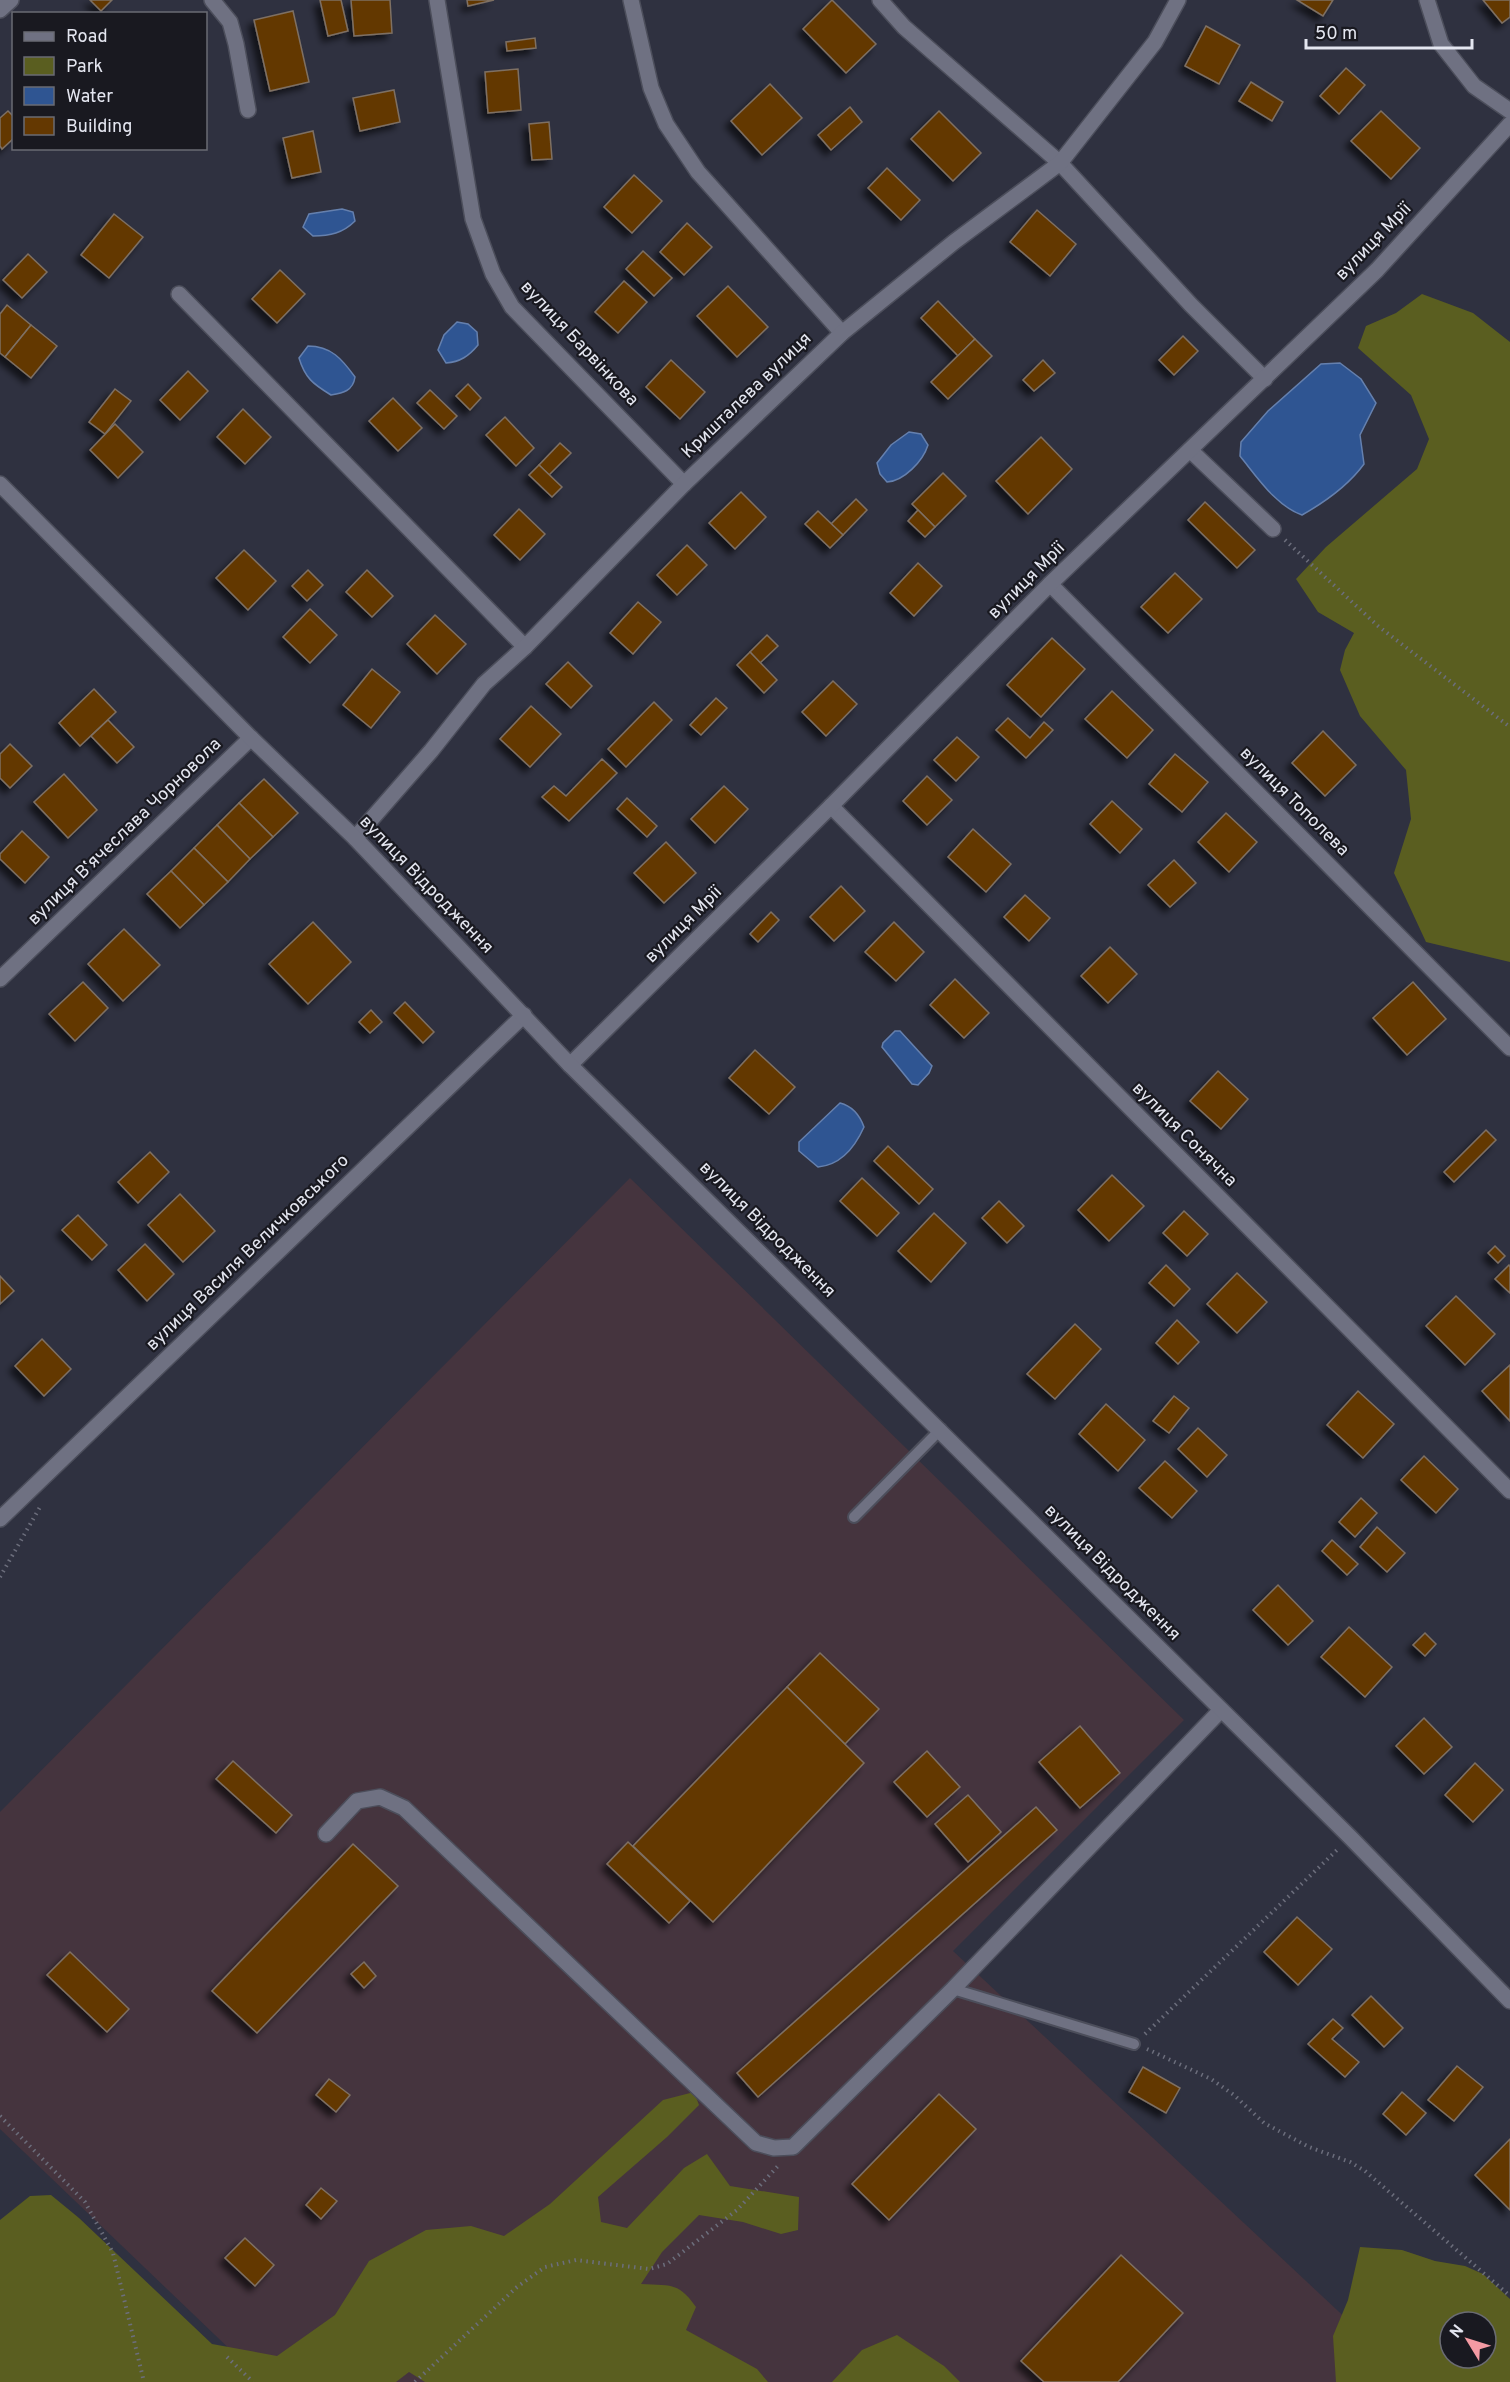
<svg xmlns="http://www.w3.org/2000/svg" width="1510" height="2382" viewBox="0 0 1510 2382" font-family="Overpass,sans-serif">
	<defs>
		<filter id="shadow"><feDropShadow dx="-5.5" dy="5.5" stdDeviation="3" flood-color="#0009"/></filter>
	</defs>
	<rect width="100%" height="100%" fill="#2f3140"/>
	<polygon fill="#45343e" points="630,1178 1184,1720 953,1951 1414,2382 264,2382 0,2129 0,1812"/>
	<g fill="#5a5e20" fill-rule="evenodd">
		<polygon points="1422,294 1473,313 1510,342 1510,962 1426,942 1394,873 1411,819 1406,770 1360,716 1340,670 1345,650 1354,633 1318,612 1296,579 1326,547 1417,469 1429,439 1411,395 1358,348 1366,326 1396,313"/>
		<path d="M694 2092 699 2105 667 2137 598 2197 601 2222 627 2228 684 2168 707 2154 730 2186 799 2197 798 2230 781 2234 743 2222 699 2215 662 2252 641 2284C669 2286 678 2281 696 2307L686 2330 757 2369 768 2382H425L409 2372 396 2382H0V2220L30 2196 51 2195 79 2218 212 2344 277 2356 335 2315 369 2261 426 2230 471 2226 504 2236 550 2204 663 2100Z"/>
		<path d="M1360 2247 1402 2250 1435 2261 1465 2266 1483 2274 1510 2299V2382H1336L1333 2336 1348 2300ZM1450 2322H1486V2358H1450Z"/>
		<polygon points="897,2335 944,2366 960,2382 832,2382 862,2350"/>
	</g>
	<g fill="#2f5592" stroke="#6580ae" stroke-width="1.5">
		<path d="M342 209 353 212 355 221C343 233 330 236 313 236L303 227 309 214Z"/>
		<path d="M457 322 468 324 477 332 478 345C469 356 460 362 446 363L438 350 444 335Z"/>
		<path d="M308 346C331 346 342 359 355 377 353 391 343 393 331 395 313 384 305 378 299 358Z"/>
		<path d="M1340 363 1361 379 1376 403 1360 435 1364 464C1348 486 1325 502 1302 515 1276 506 1257 477 1240 456L1241 442 1268 411 1321 364Z"/>
		<path d="M909 432 921 434 928 445C923 461 904 481 887 482L880 474 877 463 891 445Z"/>
		<polygon points="895,1031 900,1031 932,1066 929,1073 918,1085 912,1084 882,1047 883,1043"/>
		<path d="M840 1103C852 1106 860 1116 864 1127 855 1147 841 1165 818 1167L799 1151V1142Z"/>
	</g>
	<g fill="#643801" stroke="#7e7063" stroke-width="1.5" filter="url(#shadow)">
		<polygon points="90,0 112,0 101,11"/>
		<polygon points="320,0 341,0 348,31 328,36"/>
		<polygon points="351,0 390,0 392,33 354,36"/>
		<polygon points="467,0 494,0 468,6"/>
		<polygon points="832,0 876,44 846,73 803,29"/>
		<polygon points="1297,0 1333,0 1323,16"/>
		<polygon points="1483,0 1510,0 1510,17 1502,23"/>
		<polygon points="293,11 309,82 270,91 254,20"/>
		<polygon points="1206,26 1240,45 1219,84 1185,66"/>
		<polygon points="535,38 536,48 507,51 506,42"/>
		<polygon points="1346,68 1365,85 1339,114 1320,96"/>
		<polygon points="518,69 521,110 488,113 485,72"/>
		<polygon points="1251,82 1283,102 1272,121 1239,101"/>
		<polygon points="770,84 802,118 762,155 731,121"/>
		<polygon points="394,90 400,122 360,131 353,98"/>
		<polygon points="850,107 862,122 831,150 818,135"/>
		<polygon points="8,111 14,117 14,138 2,149 0,146 0,118"/>
		<polygon points="939,111 981,153 953,181 911,139"/>
		<polygon points="1381,111 1420,148 1391,179 1351,141"/>
		<polygon points="549,122 552,159 532,160 529,124"/>
		<polygon points="313,131 321,172 292,178 283,138"/>
		<polygon points="887,168 920,200 901,220 868,188"/>
		<polygon points="634,175 662,201 632,233 604,207"/>
		<polygon points="1037,210 1076,244 1050,276 1010,242"/>
		<polygon points="114,214 143,237 109,278 81,255"/>
		<polygon points="687,223 712,247 684,275 660,252"/>
		<polygon points="643,251 672,278 654,296 626,269"/>
		<polygon points="28,254 47,272 22,298 3,280"/>
		<polygon points="280,270 305,294 277,323 252,299"/>
		<polygon points="624,281 647,302 618,333 595,312"/>
		<polygon points="728,286 768,327 737,357 697,316"/>
		<polygon points="938,301 975,339 958,356 921,318"/>
		<polygon points="7,305 31,325 5,357 0,353 0,314"/>
		<polygon points="31,325 57,346 31,378 5,357"/>
		<polygon points="1183,336 1198,351 1174,375 1159,360"/>
		<polygon points="975,339 992,356 948,399 931,382"/>
		<polygon points="671,360 705,392 680,419 646,387"/>
		<polygon points="1043,360 1055,373 1034,391 1023,380"/>
		<polygon points="188,371 208,391 180,420 160,400"/>
		<polygon points="468,384 481,398 470,410 456,396"/>
		<polygon points="115,389 131,401 105,434 89,422"/>
		<polygon points="430,390 457,416 444,429 417,403"/>
		<polygon points="393,398 422,428 398,451 369,421"/>
		<polygon points="243,409 271,437 245,464 217,437"/>
		<polygon points="505,417 534,448 516,466 486,435"/>
		<polygon points="115,424 143,452 118,478 90,450"/>
		<polygon points="1041,437 1072,469 1028,514 996,481"/>
		<polygon points="560,443 571,453 549,475 539,465"/>
		<polygon points="539,465 562,487 552,497 529,475"/>
		<polygon points="943,473 966,496 935,527 912,504"/>
		<polygon points="741,492 766,517 735,549 709,523"/>
		<polygon points="856,499 867,510 843,535 831,524"/>
		<polygon points="1205,502 1255,550 1237,568 1188,520"/>
		<polygon points="519,509 545,534 520,560 494,535"/>
		<polygon points="918,510 935,527 925,537 908,521"/>
		<polygon points="818,511 843,535 830,548 805,524"/>
		<polygon points="687,545 707,565 677,595 657,575"/>
		<polygon points="244,550 276,581 248,610 216,578"/>
		<polygon points="918,563 942,586 914,616 890,593"/>
		<polygon points="308,570 323,585 307,601 292,586"/>
		<polygon points="367,570 393,596 372,617 346,592"/>
		<polygon points="1175,573 1202,599 1168,633 1141,607"/>
		<polygon points="638,602 661,622 633,654 610,633"/>
		<polygon points="310,609 337,635 310,663 283,637"/>
		<polygon points="435,615 466,644 437,674 407,644"/>
		<polygon points="767,635 778,646 760,663 750,652"/>
		<polygon points="1052,638 1085,669 1041,717 1007,685"/>
		<polygon points="750,652 777,680 764,693 737,665"/>
		<polygon points="568,662 592,686 571,708 546,684"/>
		<polygon points="372,669 400,692 371,728 343,705"/>
		<polygon points="833,681 857,704 826,736 802,712"/>
		<polygon points="94,689 116,712 80,746 59,723"/>
		<polygon points="1112,691 1153,730 1127,758 1085,719"/>
		<polygon points="716,698 727,708 701,735 690,725"/>
		<polygon points="654,702 672,720 626,767 608,749"/>
		<polygon points="531,706 561,734 530,767 500,739"/>
		<polygon points="1008,718 1030,738 1044,722 1053,730 1026,758 996,730"/>
		<polygon points="108,720 134,747 117,763 91,736"/>
		<polygon points="1323,731 1356,765 1325,796 1292,763"/>
		<polygon points="957,737 979,757 956,781 934,760"/>
		<polygon points="10,744 32,766 10,788 0,778 0,754"/>
		<polygon points="1175,754 1208,782 1182,812 1149,784"/>
		<polygon points="602,759 617,773 569,821 542,797 554,786 566,796"/>
		<polygon points="64,774 97,810 68,838 34,802"/>
		<polygon points="927,776 952,800 927,825 903,801"/>
		<polygon points="264,779 298,813 273,837 239,803"/>
		<polygon points="724,786 748,809 715,843 691,819"/>
		<polygon points="627,798 657,826 647,837 617,809"/>
		<polygon points="1112,801 1142,829 1120,853 1090,824"/>
		<polygon points="239,803 273,837 250,859 217,825"/>
		<polygon points="1226,813 1257,842 1229,872 1198,842"/>
		<polygon points="217,825 250,859 228,882 194,848"/>
		<polygon points="973,829 1011,864 986,892 948,857"/>
		<polygon points="22,831 49,857 25,883 0,859 0,854"/>
		<polygon points="666,842 696,873 664,903 634,873"/>
		<polygon points="194,848 228,882 204,905 171,871"/>
		<polygon points="1174,860 1196,883 1170,907 1148,885"/>
		<polygon points="171,871 204,905 180,928 147,894"/>
		<polygon points="841,886 865,911 834,941 810,917"/>
		<polygon points="1025,895 1050,918 1029,941 1004,917"/>
		<polygon points="771,912 779,920 758,942 750,934"/>
		<polygon points="313,922 351,962 308,1004 269,964"/>
		<polygon points="894,922 924,952 896,981 865,952"/>
		<polygon points="124,929 160,965 123,1001 88,964"/>
		<polygon points="1110,947 1137,974 1108,1003 1081,976"/>
		<polygon points="955,979 989,1013 964,1038 930,1005"/>
		<polygon points="83,982 108,1008 75,1041 49,1014"/>
		<polygon points="1413,982 1446,1019 1407,1055 1373,1018"/>
		<polygon points="405,1002 434,1032 423,1043 394,1013"/>
		<polygon points="371,1010 382,1022 370,1033 359,1022"/>
		<polygon points="755,1050 795,1087 769,1114 729,1078"/>
		<polygon points="1218,1071 1248,1099 1221,1129 1190,1101"/>
		<polygon points="1486,1130 1496,1140 1454,1182 1444,1172"/>
		<polygon points="888,1146 933,1189 919,1204 874,1161"/>
		<polygon points="150,1152 169,1172 138,1203 118,1182"/>
		<polygon points="1112,1175 1144,1206 1109,1241 1078,1210"/>
		<polygon points="862,1178 899,1213 877,1236 840,1201"/>
		<polygon points="180,1194 215,1231 183,1262 148,1225"/>
		<polygon points="999,1201 1024,1226 1007,1243 982,1218"/>
		<polygon points="1184,1211 1208,1234 1187,1256 1163,1233"/>
		<polygon points="934,1213 966,1243 931,1282 898,1251"/>
		<polygon points="78,1215 107,1245 92,1260 62,1230"/>
		<polygon points="145,1244 174,1274 147,1301 118,1270"/>
		<polygon points="1495,1246 1505,1256 1498,1263 1488,1253"/>
		<polygon points="1166,1265 1190,1289 1174,1306 1149,1283"/>
		<polygon points="1509,1265 1510,1267 1510,1293 1495,1279"/>
		<polygon points="1237,1273 1267,1302 1237,1333 1207,1304"/>
		<polygon points="0,1276 14,1291 0,1304"/>
		<polygon points="1456,1296 1495,1334 1465,1365 1426,1326"/>
		<polygon points="1177,1320 1199,1342 1178,1364 1156,1343"/>
		<polygon points="1075,1324 1101,1349 1055,1399 1027,1374"/>
		<polygon points="42,1339 71,1369 44,1396 15,1366"/>
		<polygon points="1510,1365 1510,1421 1482,1391"/>
		<polygon points="1358,1391 1394,1424 1363,1458 1327,1425"/>
		<polygon points="1174,1396 1189,1408 1169,1433 1153,1421"/>
		<polygon points="1106,1404 1145,1440 1118,1471 1079,1434"/>
		<polygon points="1198,1428 1227,1455 1207,1477 1178,1449"/>
		<polygon points="1424,1456 1458,1489 1436,1513 1401,1480"/>
		<polygon points="1165,1461 1197,1491 1172,1518 1139,1488"/>
		<polygon points="1361,1498 1377,1513 1355,1537 1339,1522"/>
		<polygon points="1377,1527 1405,1553 1387,1572 1360,1547"/>
		<polygon points="1332,1540 1358,1564 1347,1575 1322,1551"/>
		<polygon points="1278,1585 1313,1621 1288,1645 1253,1610"/>
		<polygon points="1349,1627 1392,1667 1365,1697 1321,1657"/>
		<polygon points="1425,1633 1436,1644 1425,1656 1413,1645"/>
		<polygon points="820,1653 879,1709 845,1744 787,1687"/>
		<polygon points="787,1687 864,1763 713,1922 633,1846"/>
		<polygon points="1424,1718 1452,1747 1424,1774 1396,1746"/>
		<polygon points="1080,1726 1120,1773 1080,1808 1039,1762"/>
		<polygon points="927,1751 960,1787 927,1817 894,1782"/>
		<polygon points="233,1761 292,1815 276,1833 216,1779"/>
		<polygon points="1475,1763 1503,1790 1473,1822 1445,1795"/>
		<polygon points="968,1795 1001,1832 968,1862 935,1824"/>
		<polygon points="1036,1807 1057,1830 758,2097 737,2073"/>
		<polygon points="628,1842 690,1901 669,1923 607,1864"/>
		<polygon points="353,1844 398,1886 257,2033 212,1991"/>
		<polygon points="1297,1917 1332,1949 1298,1985 1264,1952"/>
		<polygon points="70,1952 129,2009 107,2032 47,1975"/>
		<polygon points="364,1962 376,1976 364,1988 351,1974"/>
		<polygon points="1371,1996 1403,2028 1384,2047 1352,2015"/>
		<polygon points="1333,2019 1343,2028 1332,2039 1359,2062 1345,2077 1308,2044"/>
		<polygon points="1457,2066 1483,2087 1454,2121 1428,2100"/>
		<polygon points="1143,2067 1180,2088 1166,2113 1129,2092"/>
		<polygon points="329,2079 350,2095 336,2112 316,2095"/>
		<polygon points="1402,2092 1426,2113 1406,2135 1383,2114"/>
		<polygon points="939,2094 976,2129 889,2220 852,2184"/>
		<polygon points="1510,2139 1510,2210 1475,2175"/>
		<polygon points="321,2188 337,2201 321,2219 306,2205"/>
		<polygon points="245,2238 274,2265 255,2286 225,2258"/>
		<polygon points="1121,2255 1183,2313 1118,2382 1044,2382 1021,2361"/>
	</g>
	<g fill="none" stroke-linecap="round" stroke-linejoin="round">
		<defs>
			<g id="service">
				<polyline points="854,1517 941,1429"/>
				<polyline points="953,1989 1134,2044"/>
			</g>
			<g id="minor">
				<polyline points="212,0 230,22 236,44 248,110"/>
				<polyline points="437,0 473,219 493,274 512,307 684,484"/>
				<polyline points="631,0 651,88 666,124 698,172 842,333"/>
				<polyline points="880,0 904,27 1060,163 1191,305 1265,379"/>
				<polyline points="1427,0 1441,44 1474,86 1510,111"/>
				<polyline points="179,294 525,647"/>
				<polyline points="1190,450 1273,529"/>
				<polyline points="1050,584 1510,1048"/>
				<polyline points="831,806 1510,1491"/>
				<polyline points="355,838 431,751 484,684 525,647 684,484 842,333 954,242 1060,163 1155,42 1178,0"/>
				<polyline points="0,979 251,738"/>
				<polyline points="570,1065 831,806 1050,584 1377,270 1510,124"/>
				<polyline points="0,1519 524,1015"/>
				<polyline points="326,1834 357,1801 380,1797 404,1808 756,2143 774,2148 793,2147 953,1989 1221,1710"/>
			</g>
			<g id="tertiary">
				<polyline points="0,10 11,0"/>
				<polyline points="0,484 251,738 355,838 570,1065 1350,1837 1510,2001"/>
			</g>
		</defs>
		<use href="#service" stroke="#4c4e5b" stroke-width="14"/>
		<use href="#minor" stroke="#4c4e5b" stroke-width="18"/>
		<use href="#tertiary" stroke="#4c4e5b" stroke-width="18"/>
		<g stroke="#6c6e7c" stroke-width="4" stroke-dasharray="1.5 4.5" stroke-linecap="butt">
			<polyline points="1285,540 1378,626 1510,727"/>
			<polyline points="0,1577 40,1507"/>
			<polyline points="1145,2034 1337,1850"/>
			<polyline points="1147,2049 1211,2079 1234,2095 1264,2123 1309,2147 1350,2162 1365,2171 1510,2296"/>
			<polyline points="0,2116 85,2202 113,2253 144,2382"/>
			<polyline points="227,2357 253,2382"/>
			<polyline points="415,2382 517,2287 545,2267 576,2260 649,2269 667,2264 737,2210 778,2166"/>
		</g>
		<use href="#service" stroke="#6f7182" stroke-width="10"/>
		<use href="#minor" stroke="#6f7182" stroke-width="15"/>
		<use href="#tertiary" stroke="#6f7182" stroke-width="15"/>
	</g>
	<g text-anchor="middle" dominant-baseline="central" stroke-width="4.5" stroke-linejoin="round" paint-order="stroke">
		<g font-size="18" fill="#e4e6f0" stroke="#191920">
			<text transform="translate(1374 242) rotate(-46)">вулиця Мрії</text>
			<text transform="translate(579 344) rotate(47)">вулиця Барвінкова</text>
			<text transform="translate(747 396) rotate(-44)">Кришталева вулиця</text>
			<text transform="translate(1027 581) rotate(-45)">вулиця Мрії</text>
			<text transform="translate(1294 802) rotate(45)">вулиця Тополева</text>
			<text transform="translate(125 832) rotate(-44)">вулиця Вʼячеслава Чорновола</text>
			<text transform="translate(426 885) rotate(46)">вулиця Відродження</text>
			<text transform="translate(684 925) rotate(-45)">вулиця Мрії</text>
			<text transform="translate(1184 1135) rotate(45)">вулиця Сонячна</text>
			<text transform="translate(767 1230) rotate(45)">вулиця Відродження</text>
			<text transform="translate(248 1253) rotate(-44)">вулиця Василя Величковського</text>
			<text transform="translate(1112 1573) rotate(45)">вулиця Відродження</text>
		</g>
	</g>
	<rect x="12" y="12" width="195" height="138" fill="#191920" stroke="#6a6b73" stroke-width="1.5"/>
	<rect x="24" y="32" width="30" height="9" fill="#6f7182" stroke="#6a6b73" stroke-width="1.5"/>
	<text x="66" y="42" font-size="18" fill="#e4e6f0">Road</text>
	<rect x="24" y="57" width="30" height="18" fill="#5a5e20" stroke="#6a6b73" stroke-width="1.5"/>
	<text x="66" y="72" font-size="18" fill="#e4e6f0">Park</text>
	<rect x="24" y="87" width="30" height="18" fill="#2f5592" stroke="#6a6b73" stroke-width="1.5"/>
	<text x="66" y="102" font-size="18" fill="#e4e6f0">Water</text>
	<rect x="24" y="117" width="30" height="18" fill="#643801" stroke="#6a6b73" stroke-width="1.5"/>
	<text x="66" y="132" font-size="18" fill="#e4e6f0">Building</text>
	<g transform="translate(1468 2340) rotate(308)"><circle r="28" fill="#191920" stroke="#6a6b73" stroke-width="1.5"/>
	<path d="M0-4.5L10 22L0 15L-10 22Z" fill="#f49aa3"/>
	<text y="-9" font-size="16" font-weight="bold" text-anchor="middle" fill="#e4e6f0">N</text>
	</g>
	<path d="M1306 39v9h166v-9" fill="none" stroke="#e4e6f0" stroke-width="3"/>
	<text x="1315" y="39" font-size="18" fill="#e4e6f0" stroke="#191920" stroke-width="4.5" paint-order="stroke">50 m</text>
</svg>
